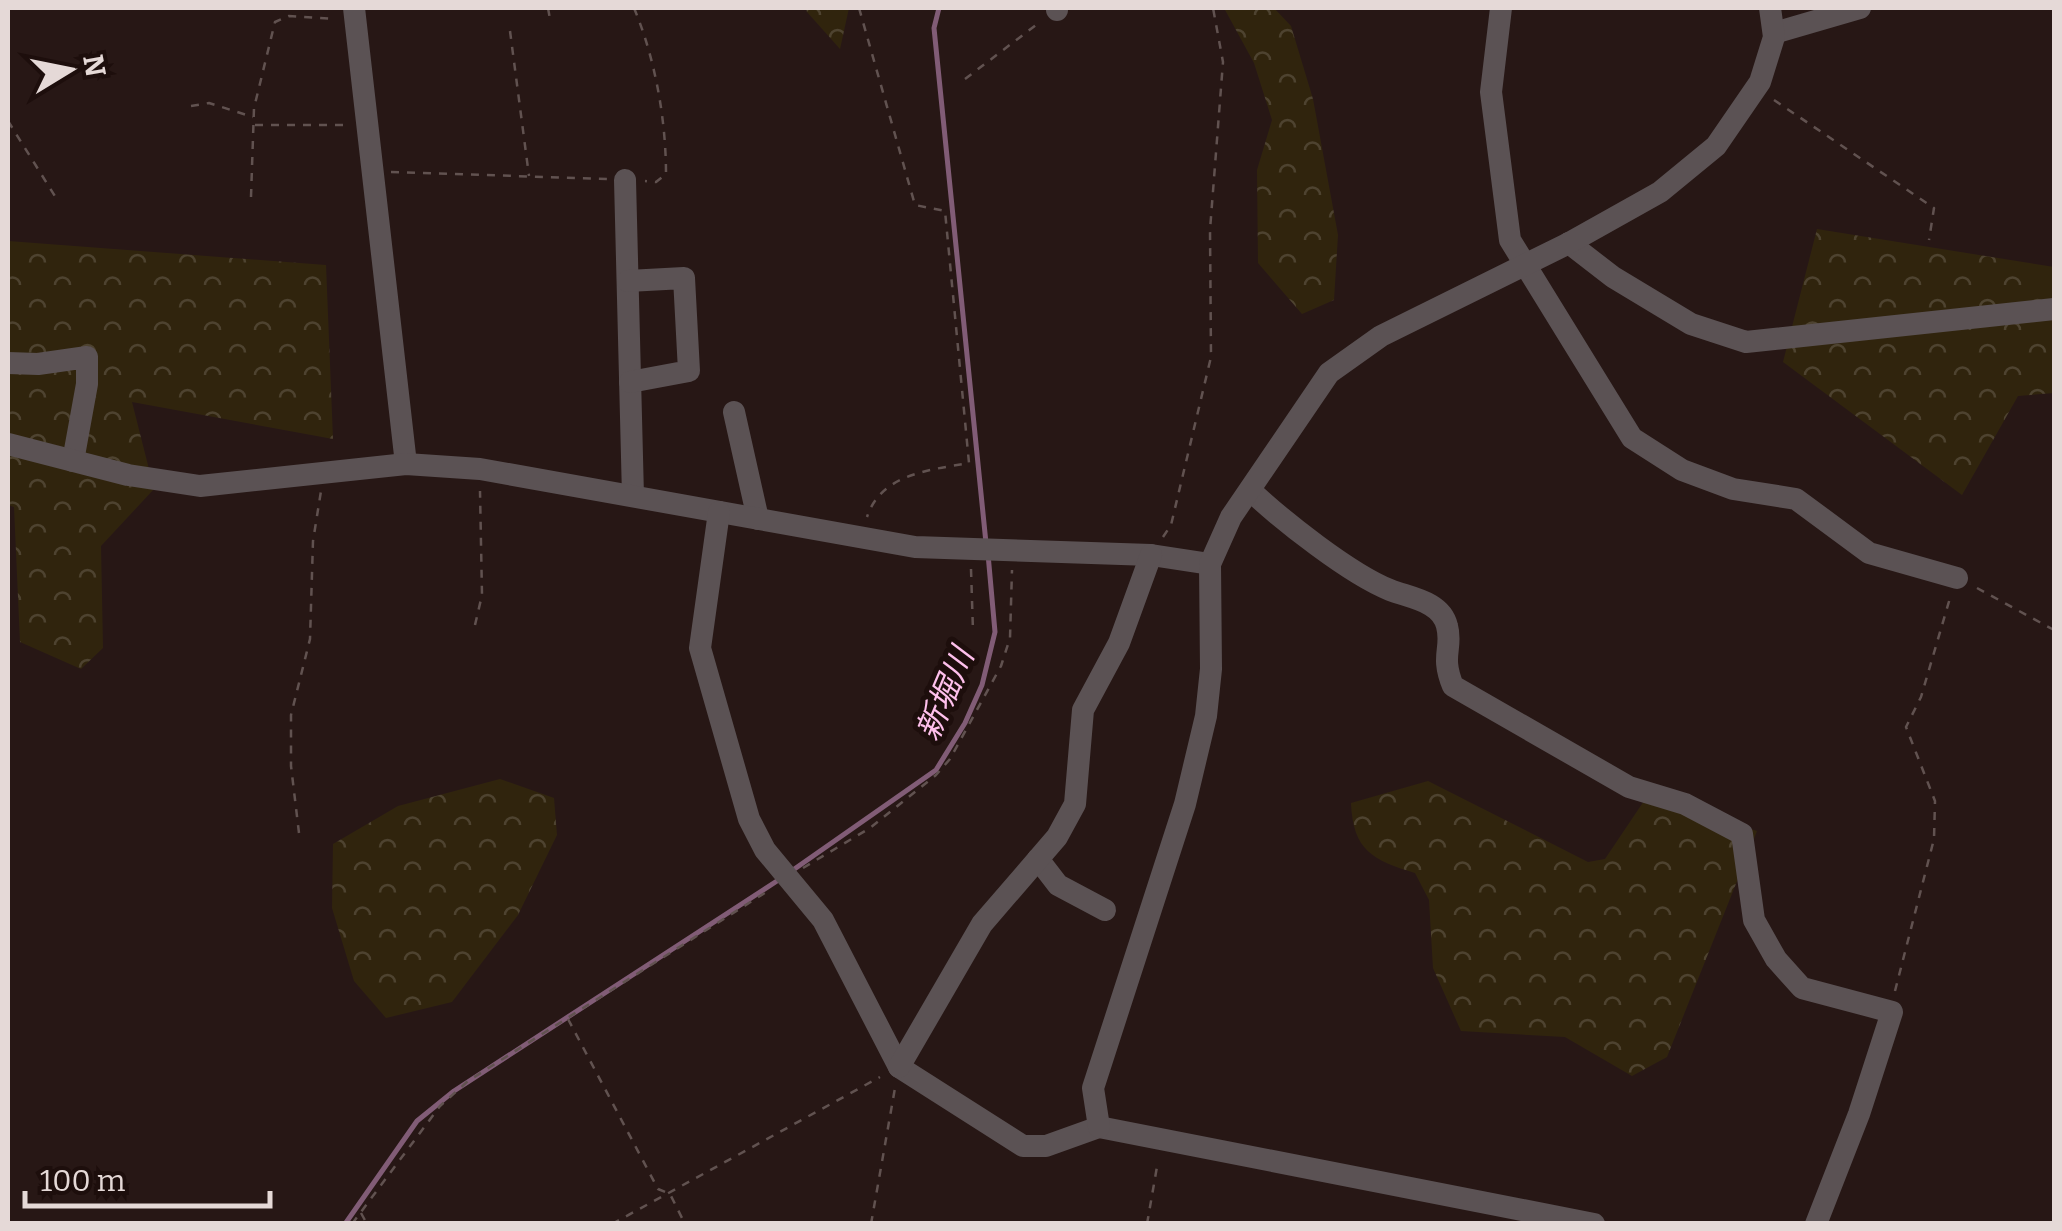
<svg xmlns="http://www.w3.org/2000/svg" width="2062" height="1231" viewBox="0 0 2062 1231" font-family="Bitter,'Noto Sans JP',serif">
	<defs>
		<pattern id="forest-crowns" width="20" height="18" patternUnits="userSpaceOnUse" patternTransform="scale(2.5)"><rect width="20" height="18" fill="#30240d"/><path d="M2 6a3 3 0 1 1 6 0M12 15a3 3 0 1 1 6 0" fill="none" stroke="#4e4330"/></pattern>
	</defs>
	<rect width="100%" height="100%" fill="#271715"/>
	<g fill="url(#forest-crowns)">
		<polygon points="806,8 849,8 840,49 807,12"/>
		<polygon points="1224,8 1274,8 1291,26 1313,99 1338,235 1334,300 1302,314 1258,263 1257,170 1272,120 1254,63"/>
		<polygon points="1817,229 2054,267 2054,393 2018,396 1962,495 1783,362"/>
		<polygon points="8,241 326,265 333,439 132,402 154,489 101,546 103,648 81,669 20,642 14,507 8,505"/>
		<polygon points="500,779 554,798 557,835 518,915 452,1002 386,1018 354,981 332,908 333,844 398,806"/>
		<path d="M1428 781 1588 862 1605 859 1648 795 1757 831 1667 1057 1632 1076 1565 1037 1461 1031 1433 968 1429 900 1415 873C1372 860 1353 850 1351 803Z"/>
	</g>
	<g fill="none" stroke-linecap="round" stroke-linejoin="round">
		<g stroke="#815c76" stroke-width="5">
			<polyline points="939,8 934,28 986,543"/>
			<polyline points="793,870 936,770 965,723 982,685 995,632 988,554"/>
			<polyline points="345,1224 417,1121 454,1091 780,879"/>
		</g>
		<g stroke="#615250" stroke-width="2.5" stroke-dasharray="8 8" stroke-linecap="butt">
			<polyline points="548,8 550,19"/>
			<path d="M634 8C655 58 666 119 666 174L656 182 645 181"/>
			<path d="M859 8 915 205 945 211 969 463C929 470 881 474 867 517"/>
			<polyline points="510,31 529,176"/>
			<polyline points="965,79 1040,22"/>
			<polyline points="1774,100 1934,208 1929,240"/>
			<polyline points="191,106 209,103 253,117"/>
			<polyline points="8,121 58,201"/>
			<polyline points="255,125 346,125"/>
			<polyline points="391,172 608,179"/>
			<polyline points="251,197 254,108 275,22 289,16 334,19"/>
			<polyline points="1163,537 1171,525 1211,357 1210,230 1223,62 1213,8"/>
			<polyline points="971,569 973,631"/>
			<polyline points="1977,588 2054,630"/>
			<polyline points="475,625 482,595 480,491"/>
			<polyline points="299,833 291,766 291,715 310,639 313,541 321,491"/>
			<polyline points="803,868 870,828 936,775 950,759 1001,666 1010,638 1012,570"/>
			<polyline points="1895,991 1934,839 1935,801 1906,727 1921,697 1950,598"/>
			<polyline points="568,1019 658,1189 670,1194 685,1224"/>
			<polyline points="361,1213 367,1224"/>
			<polyline points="352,1224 440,1106 468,1081 771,889"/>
			<polyline points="612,1224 880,1077"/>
			<polyline points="871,1224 895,1088"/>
			<polyline points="1147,1224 1158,1161"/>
		</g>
		<g stroke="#5b5254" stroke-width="22">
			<polyline points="354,8 406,464"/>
			<polyline points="1501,8 1491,92 1510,240 1632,438 1682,470 1733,489 1796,499 1869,553 1957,578"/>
			<polyline points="1057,10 1057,8"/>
			<polyline points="1774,33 1860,8"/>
			<polyline points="625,180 633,496"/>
			<polyline points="1569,243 1613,277 1691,324 1746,342 2054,309"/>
			<polyline points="628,281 684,278 689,371 630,382"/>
			<polyline points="8,363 38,364 87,357 87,384 73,461"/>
			<polyline points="734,412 758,519"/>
			<polyline points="8,444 128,475 200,486 406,464 480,469 915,547 1151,555 1210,564"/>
			<path d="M1251 491C1283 521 1350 574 1390 590 1410 598 1441 601 1447 626 1453 648 1440 655 1453 686L1629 787 1685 804 1742 834 1754 920 1776 959 1802 988 1892 1012 1859 1114 1816 1224"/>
			<polyline points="719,512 700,648 749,819 765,850 823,920 899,1067 1023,1146 1046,1146 1099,1127 1594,1224"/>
			<polyline points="1038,859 1058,885 1105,910"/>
			<polyline points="899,1067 982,924 1057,837 1075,804 1083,710 1119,643 1151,555"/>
			<polyline points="1099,1127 1093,1088 1185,804 1206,716 1211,669 1210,564 1231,517 1329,373 1381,336 1569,243 1660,192 1716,146 1760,82 1774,37 1770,8"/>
		</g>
	</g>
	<g text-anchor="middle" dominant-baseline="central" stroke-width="10" stroke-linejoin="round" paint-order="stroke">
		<g font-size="32" font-style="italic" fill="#fec0ec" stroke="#1d0e0c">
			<text transform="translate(945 694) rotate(-67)">新堀川</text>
		</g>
	</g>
	<rect width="2062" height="1231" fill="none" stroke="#e5d9d7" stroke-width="20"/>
	<g transform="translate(70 70) rotate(80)" stroke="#1d0e0c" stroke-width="8" paint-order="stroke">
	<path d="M0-8L18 38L0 25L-18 38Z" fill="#e5d9d7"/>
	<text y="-15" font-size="28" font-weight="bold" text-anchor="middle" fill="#e5d9d7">N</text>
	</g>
	<path d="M25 1191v15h245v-15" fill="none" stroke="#e5d9d7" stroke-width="5"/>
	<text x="40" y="1191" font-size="30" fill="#e5d9d7" stroke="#1d0e0c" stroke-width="8" paint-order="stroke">100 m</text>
</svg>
